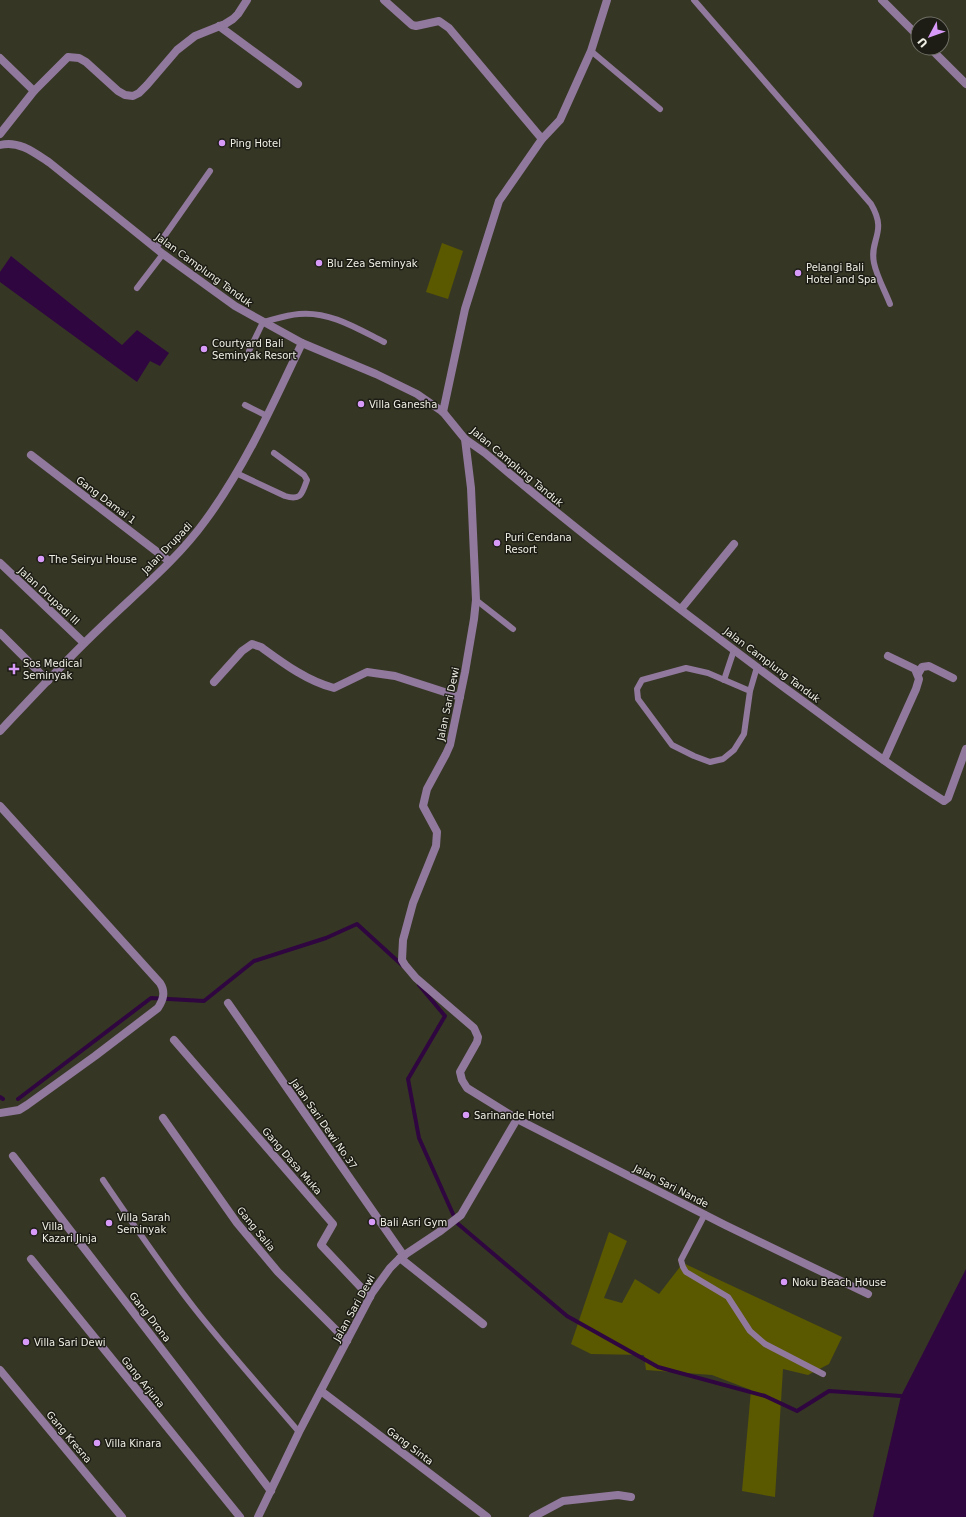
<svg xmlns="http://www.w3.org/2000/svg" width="966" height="1517" viewBox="0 0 966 1517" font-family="'DejaVu Sans',sans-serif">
	<rect width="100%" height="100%" fill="#363625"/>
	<g fill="#5a5900">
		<polygon points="442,243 463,251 448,299 426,292"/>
		<polygon points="609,1232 627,1241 604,1298 622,1303 635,1279 659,1294 683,1263 842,1337 829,1364 808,1375 783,1369 775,1497 742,1491 751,1390 712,1375 646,1370 644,1355 591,1354 571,1344"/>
	</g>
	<g fill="#2f063f">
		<polygon points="11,256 122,345 137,330 169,353 160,366 150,361 137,382 0,282 0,272"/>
		<polygon points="966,1269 966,1517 873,1517 901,1396"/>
	</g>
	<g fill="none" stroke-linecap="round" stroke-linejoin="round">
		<g stroke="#2f063f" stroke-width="4">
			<polyline points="419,985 445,1016 408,1079 419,1138 457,1223 567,1316 658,1367 765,1396 797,1411 829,1391 901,1396"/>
			<polyline points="0,1097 3,1099"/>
			<polyline points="18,1099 151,998 204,1001 254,961 326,938 357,924 403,966"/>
		</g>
		<g stroke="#90799c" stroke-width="6">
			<path d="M694 0 871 204C888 233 869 239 874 263 877 277 885 291 890 304"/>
			<polyline points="591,51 660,109"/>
			<polyline points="156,248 210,171"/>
			<polyline points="137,288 163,254"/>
			<path d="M249 351 263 322C275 319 287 315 299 314 330 311 358 329 384 342"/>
			<polyline points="245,405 267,416"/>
			<path d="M236 473 285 496C301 501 302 494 307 480L304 475 274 453"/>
			<polyline points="476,600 513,629"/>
			<polyline points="724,680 734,650"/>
			<polyline points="750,691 708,673 686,668 642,680 637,689 638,699 672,745 694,756 710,762 723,759 734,750 744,734 750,691 757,667"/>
			<path d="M103 1180C133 1224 162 1267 195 1309 228 1351 264 1391 299 1432"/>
			<polyline points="705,1214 681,1260 683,1267 686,1272 728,1297 750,1331 765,1344 823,1374"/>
		</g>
		<g stroke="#90799c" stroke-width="8">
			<polyline points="384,0 412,25 416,26 439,21 449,28 542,139"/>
			<polyline points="882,0 918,36"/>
			<polyline points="219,26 298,84"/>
			<polyline points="930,48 966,84"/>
			<polyline points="0,58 34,91"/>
			<polyline points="0,134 34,91 68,57 79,58 86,62 118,91 125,95 133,96 139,93 147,85 177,50 195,36 225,24 233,19 238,14 247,0"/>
			<path d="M0 145C19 140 35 153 50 163L163 254 235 306 302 343 376 374 417 394 443 412 465 439 485 453C583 536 685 614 789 691 840 728 890 767 944 801L948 798 966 749"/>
			<polyline points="443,412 465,309 499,201 542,139 560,120 591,51 607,0"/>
			<polyline points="465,439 471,488 476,600 474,619 465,672 450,745 446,754 427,789 423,806 437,832 436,846 413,903 403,940 402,960 405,965 416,978 474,1028 478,1037 477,1042 460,1072 462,1080 467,1088 517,1119 725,1225 868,1294"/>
			<polyline points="31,455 169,561"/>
			<polyline points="0,563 84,643"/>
			<polyline points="681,609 734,544"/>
			<polyline points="0,633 48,681"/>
			<polyline points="918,674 922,667 929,666 953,678"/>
			<path d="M214 682 242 651 252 644 261 647C283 663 307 681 334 688L367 672 395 676 460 697"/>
			<path d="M0 731C33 696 66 660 101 627 135 594 177 560 205 521 245 467 273 404 302 343"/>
			<polyline points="884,760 916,689 919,679 915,669 888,656"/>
			<path d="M0 806 160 983C166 992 163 1000 158 1008L95 1056 27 1105 19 1110 0 1113"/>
			<polyline points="228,1003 404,1256"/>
			<polyline points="174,1040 333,1224 321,1245 370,1297"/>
			<polyline points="163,1118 237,1223 278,1272 347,1341"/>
			<polyline points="13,1156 271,1491"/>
			<polyline points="400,1258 483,1324"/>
			<polyline points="31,1259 240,1517"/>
			<polyline points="0,1370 122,1517"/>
			<polyline points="321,1391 487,1517"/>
			<polyline points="258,1517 299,1432 372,1293 390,1268 400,1258 439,1232 461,1215 517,1119"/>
			<polyline points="533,1517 563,1501 618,1495 631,1497"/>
		</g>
	</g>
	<g fill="#d89af8" stroke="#1d1d15" stroke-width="1.5">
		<circle cx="222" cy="143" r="4"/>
		<circle cx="319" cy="263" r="4"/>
		<circle cx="798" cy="273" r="4"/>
		<circle cx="204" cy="349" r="4"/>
		<circle cx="361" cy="404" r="4"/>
		<circle cx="497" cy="543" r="4"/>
		<circle cx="41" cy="559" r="4"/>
		<path d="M12 663h4v4h4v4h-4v4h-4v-4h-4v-4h4z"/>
		<circle cx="466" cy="1115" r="4"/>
		<circle cx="372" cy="1222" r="4"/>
		<circle cx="109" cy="1223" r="4"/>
		<circle cx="34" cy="1232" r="4"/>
		<circle cx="784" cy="1282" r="4"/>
		<circle cx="26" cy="1342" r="4"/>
		<circle cx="97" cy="1443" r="4"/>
	</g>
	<g text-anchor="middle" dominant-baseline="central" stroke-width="3" stroke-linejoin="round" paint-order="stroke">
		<g font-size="10" fill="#efefe5" stroke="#1d1d15" text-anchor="start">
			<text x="230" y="143">Ping Hotel</text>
			<text x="327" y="263">Blu Zea Seminyak</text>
			<text x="806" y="267">Pelangi Bali<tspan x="806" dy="12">Hotel and Spa</tspan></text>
			<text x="212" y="343">Courtyard Bali<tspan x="212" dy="12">Seminyak Resort</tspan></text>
			<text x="369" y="404">Villa Ganesha</text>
			<text x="505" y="537">Puri Cendana<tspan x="505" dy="12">Resort</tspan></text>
			<text x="49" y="559">The Seiryu House</text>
			<text x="23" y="663">Sos Medical<tspan x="23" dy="12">Seminyak</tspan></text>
			<text x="474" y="1115">Sarinande Hotel</text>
			<text x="117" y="1217">Villa Sarah<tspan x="117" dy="12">Seminyak</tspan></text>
			<text x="380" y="1222">Bali Asri Gym</text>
			<text x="42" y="1226">Villa<tspan x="42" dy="12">Kazari Jinja</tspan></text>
			<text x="792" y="1282">Noku Beach House</text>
			<text x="34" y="1342">Villa Sari Dewi</text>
			<text x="105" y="1443">Villa Kinara</text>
		</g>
		<g font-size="10" fill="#efefe5" stroke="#1d1d15">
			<text transform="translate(204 270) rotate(36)">Jalan Camplung Tanduk</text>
			<text transform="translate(517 467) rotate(40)">Jalan Camplung Tanduk</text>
			<text transform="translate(106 500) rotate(37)">Gang Damai 1</text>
			<text transform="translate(167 548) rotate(-46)">Jalan Drupadi</text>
			<text transform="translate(49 596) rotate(43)">Jalan Drupadi III</text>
			<text transform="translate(772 665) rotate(37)">Jalan Camplung Tanduk</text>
			<text transform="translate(448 704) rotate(-78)">Jalan Sari Dewi</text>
			<text transform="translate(324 1124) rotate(55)">Jalan Sari Dewi No.37</text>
			<text transform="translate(292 1161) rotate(49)">Gang Dasa Muka</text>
			<text transform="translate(671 1186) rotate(27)">Jalan Sari Nande</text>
			<text transform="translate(256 1229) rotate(51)">Gang Salia</text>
			<text transform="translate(354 1308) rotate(-61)">Jalan Sari Dewi</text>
			<text transform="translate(150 1317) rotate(52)">Gang Drona</text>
			<text transform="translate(143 1382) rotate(51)">Gang Arjuna</text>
			<text transform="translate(69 1437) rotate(50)">Gang Kresna</text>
			<text transform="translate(410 1446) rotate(37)">Gang Sinta</text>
		</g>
	</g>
	<g transform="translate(930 36) rotate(229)"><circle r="19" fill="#1d1d15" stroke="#717168"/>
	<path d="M0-3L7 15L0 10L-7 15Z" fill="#d89af8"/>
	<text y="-6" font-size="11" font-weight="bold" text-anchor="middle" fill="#efefe5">U</text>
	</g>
</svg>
